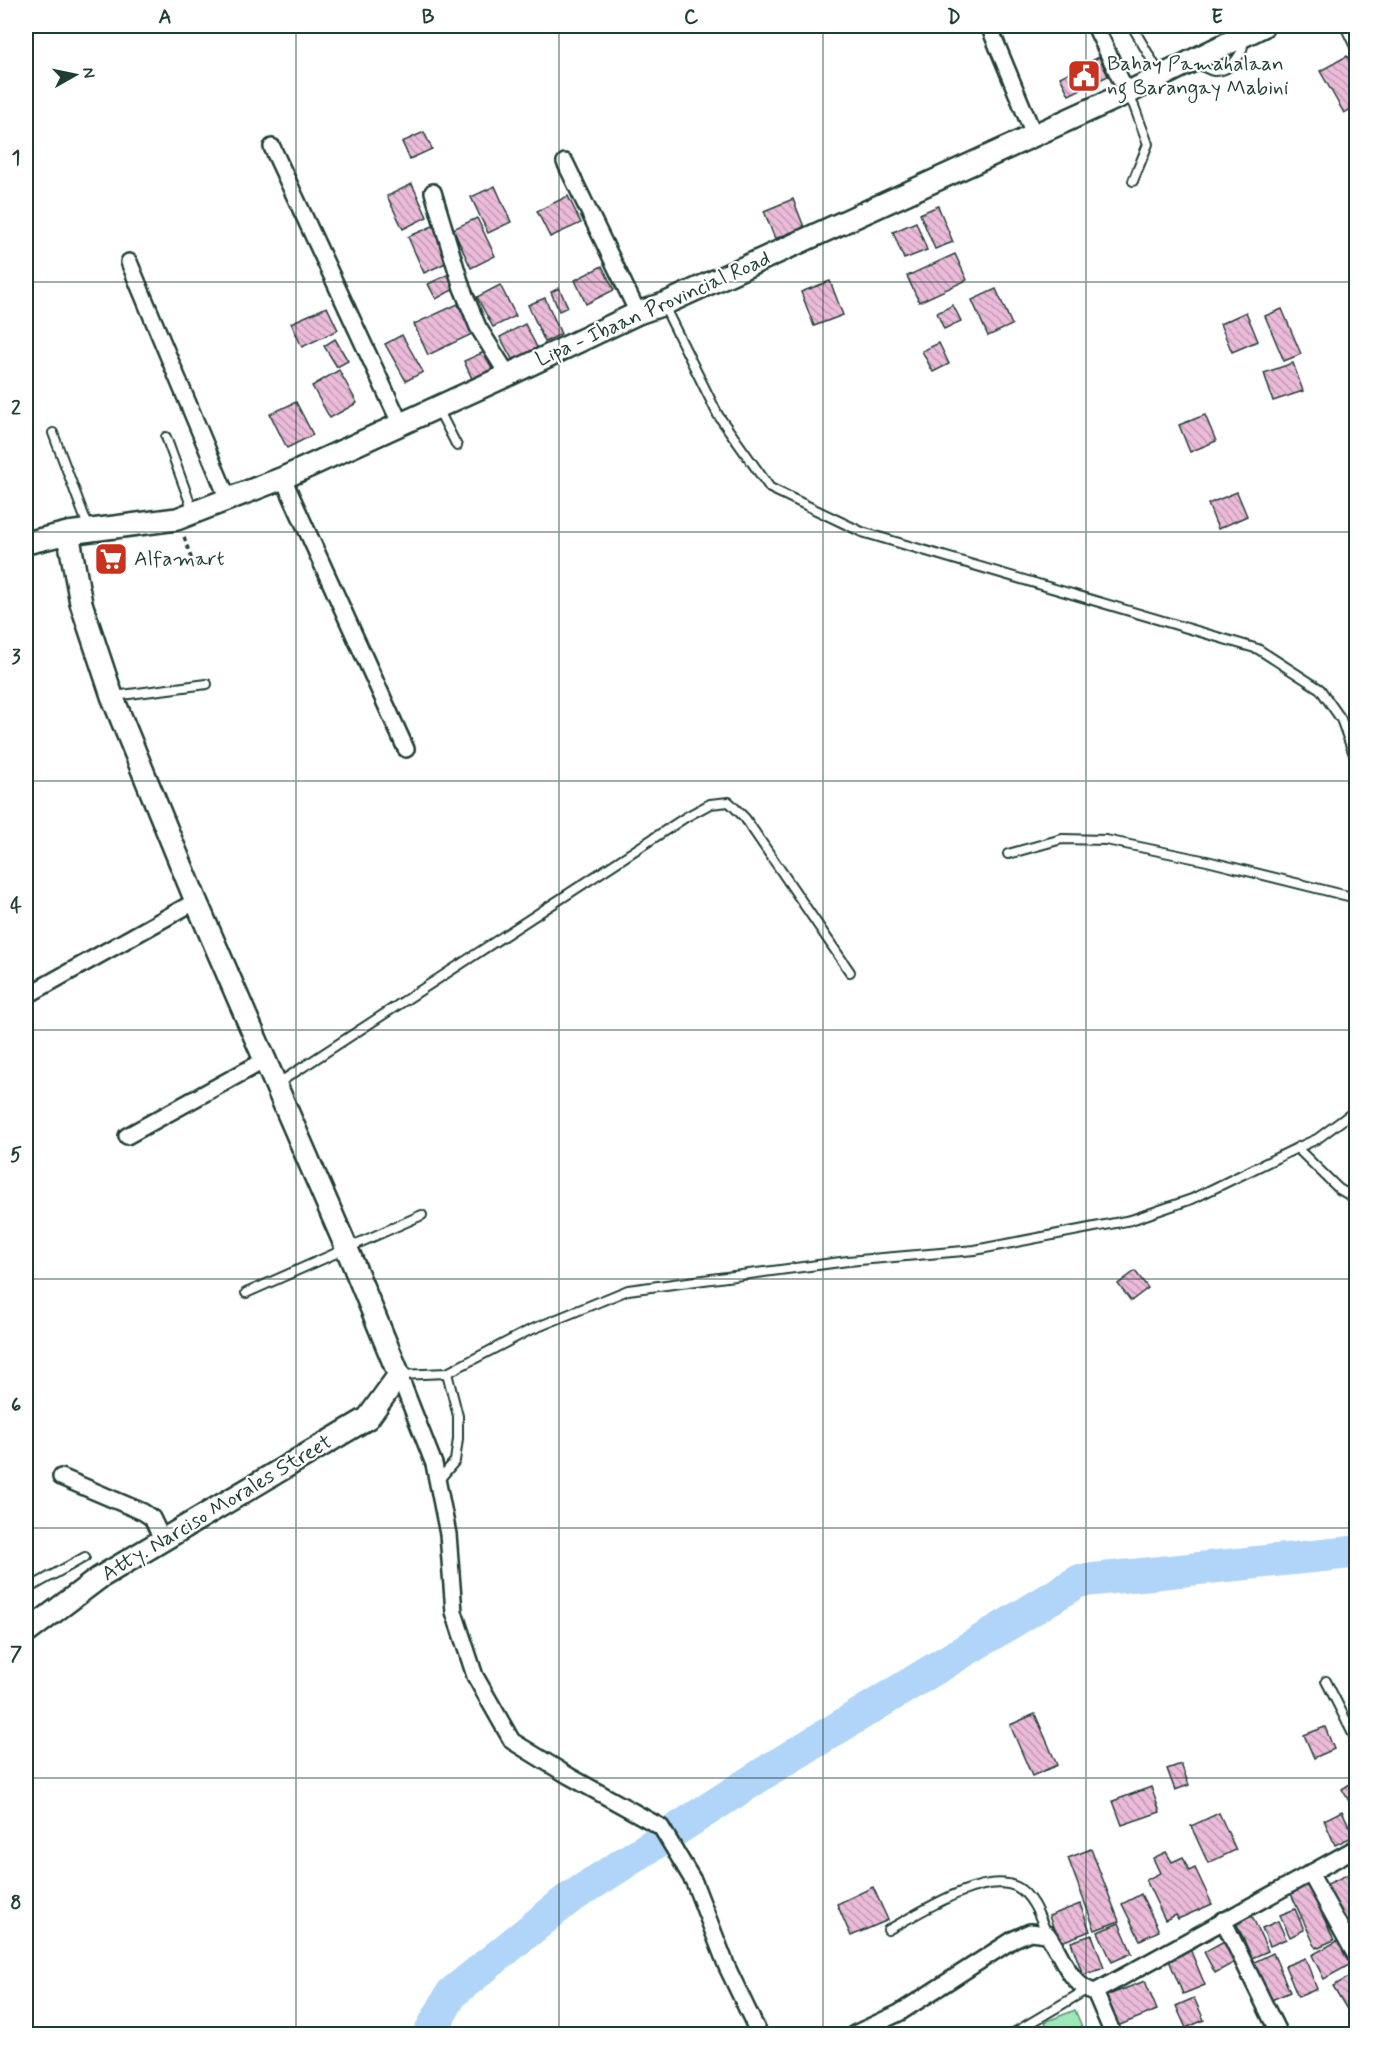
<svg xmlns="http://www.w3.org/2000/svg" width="1382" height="2060" viewBox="0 0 1382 2060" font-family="Mynerve,sans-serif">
	<defs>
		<pattern id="building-back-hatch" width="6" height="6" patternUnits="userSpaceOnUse" patternTransform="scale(1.5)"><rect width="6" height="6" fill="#ecbbda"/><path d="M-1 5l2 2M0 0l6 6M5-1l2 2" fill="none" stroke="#bf99b2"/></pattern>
	</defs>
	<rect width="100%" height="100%" fill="#fff"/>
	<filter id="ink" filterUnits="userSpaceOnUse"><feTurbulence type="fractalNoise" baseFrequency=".0167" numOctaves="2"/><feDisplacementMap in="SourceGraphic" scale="12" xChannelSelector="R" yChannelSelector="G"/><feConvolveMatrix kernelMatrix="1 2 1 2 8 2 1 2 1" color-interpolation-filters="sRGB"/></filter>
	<g filter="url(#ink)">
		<polygon fill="#9ee7b6" stroke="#5e9275" stroke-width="1.5" points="1075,2010 1085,2034 1050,2034 1045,2022"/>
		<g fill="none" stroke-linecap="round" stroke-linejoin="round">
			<polyline stroke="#b0d5f9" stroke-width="33" points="429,2034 452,1993 567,1900 772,1768 1079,1581 1356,1552"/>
		</g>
		<g fill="url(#building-back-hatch)" stroke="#1f3d34" stroke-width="1.5">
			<polygon points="1347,56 1356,73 1356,106 1344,113 1320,71"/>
			<polygon points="1099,57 1108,76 1069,95 1060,77"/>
			<polygon points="424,132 432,149 410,159 402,142"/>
			<polygon points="1356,168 1356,188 1349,171"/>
			<polygon points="412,184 427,217 403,229 387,196"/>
			<polygon points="495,186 511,222 488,233 471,197"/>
			<polygon points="568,196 581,223 550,237 537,211"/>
			<polygon points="793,199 804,227 775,239 764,211"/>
			<polygon points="938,206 953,242 935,249 920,214"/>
			<polygon points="477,218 495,256 471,268 453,229"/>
			<polygon points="916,222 927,250 904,259 893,232"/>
			<polygon points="435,225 450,261 424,273 408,237"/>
			<polygon points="955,254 967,280 919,302 907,276"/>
			<polygon points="602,266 614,290 586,304 575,280"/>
			<polygon points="449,274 456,288 436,299 428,284"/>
			<polygon points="830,281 843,315 814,326 801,292"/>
			<polygon points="500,285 516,316 493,327 477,297"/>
			<polygon points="559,288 568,307 559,311 551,292"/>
			<polygon points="996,289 1012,325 988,336 972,300"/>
			<polygon points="545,298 561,334 545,342 528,305"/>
			<polygon points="458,304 472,334 428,355 414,324"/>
			<polygon points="953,305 961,321 944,329 937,313"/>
			<polygon points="327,307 338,330 302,347 291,323"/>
			<polygon points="1282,309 1301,354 1284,361 1265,316"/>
			<polygon points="1246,312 1258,341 1232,352 1220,324"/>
			<polygon points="525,324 540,353 516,366 500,337"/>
			<polygon points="402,335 423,372 406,381 385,344"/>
			<polygon points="335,339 348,361 337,367 324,346"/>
			<polygon points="939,343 949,364 933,372 922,351"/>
			<polygon points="484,352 494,374 474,383 464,361"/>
			<polygon points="1293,363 1303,391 1273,401 1264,373"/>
			<polygon points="339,370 357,403 330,418 312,386"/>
			<polygon points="296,402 313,435 287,448 270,414"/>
			<polygon points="1205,415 1216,441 1190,452 1179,425"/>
			<polygon points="1237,492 1247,516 1218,529 1208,504"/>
			<polygon points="1135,1271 1148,1288 1131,1301 1118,1284"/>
			<polygon points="1035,1714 1057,1765 1032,1776 1010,1725"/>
			<polygon points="1325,1727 1334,1749 1314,1758 1304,1735"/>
			<polygon points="1181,1764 1189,1785 1175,1790 1167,1769"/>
			<polygon points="1356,1780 1356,1799 1350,1803 1342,1789"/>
			<polygon points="1151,1787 1160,1812 1122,1825 1113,1801"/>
			<polygon points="1342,1811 1354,1836 1335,1845 1324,1820"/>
			<polygon points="1219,1813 1236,1850 1208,1863 1191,1826"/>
			<polygon points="1091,1849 1119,1921 1095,1930 1068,1858"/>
			<polygon points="1166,1852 1172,1862 1183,1857 1189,1871 1195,1868 1212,1904 1178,1919 1176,1915 1165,1920 1146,1880 1160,1873 1153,1858"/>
			<polygon points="1355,1871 1356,1874 1356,1921 1344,1927 1325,1885"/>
			<polygon points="1308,1884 1334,1940 1316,1948 1290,1892"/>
			<polygon points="873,1887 888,1920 851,1936 837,1904"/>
			<polygon points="1141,1894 1159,1931 1140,1940 1122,1904"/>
			<polygon points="1080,1904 1090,1931 1059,1943 1049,1916"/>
			<polygon points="1295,1909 1304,1930 1290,1937 1280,1915"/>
			<polygon points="1252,1916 1268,1951 1252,1958 1236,1922"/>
			<polygon points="1278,1921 1286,1939 1270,1946 1262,1928"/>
			<polygon points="1119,1923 1132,1953 1112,1962 1098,1932"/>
			<polygon points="1092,1935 1104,1968 1083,1975 1071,1942"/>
			<polygon points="1339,1940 1351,1964 1324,1979 1312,1955"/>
			<polygon points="1224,1941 1235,1962 1215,1973 1204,1952"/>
			<polygon points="1190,1949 1205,1985 1183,1994 1168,1958"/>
			<polygon points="1273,1953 1290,1992 1269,2001 1252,1963"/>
			<polygon points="1305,1958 1317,1989 1298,1997 1285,1966"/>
			<polygon points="1356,1973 1356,2006 1348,2011 1333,1986"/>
			<polygon points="1145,1981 1157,2010 1115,2027 1103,1997"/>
			<polygon points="1194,1998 1204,2020 1186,2028 1176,2006"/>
		</g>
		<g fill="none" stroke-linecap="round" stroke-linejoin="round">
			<defs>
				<g id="lane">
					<polyline points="1132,26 1160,74"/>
					<polyline points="1345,26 1356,49"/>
					<path d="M1196 61C1201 65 1207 70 1214 71 1231 72 1246 52 1243 37"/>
					<polyline points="1127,93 1134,106 1148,144 1133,181"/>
					<polyline points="664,306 718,415 770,488 862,532 1258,649 1320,689 1341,719 1356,760"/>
					<polyline points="438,409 457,446"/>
					<polyline points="53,433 89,529"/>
					<polyline points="166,437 193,511"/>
					<polyline points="114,696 207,684"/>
					<polyline points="1008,854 1062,839 1106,840 1207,861 1356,898"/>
					<polyline points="277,1084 686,817 710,804 729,802 745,818 850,972"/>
					<polyline points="1297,1148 1339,1189 1356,1199"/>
					<polyline points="246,1293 422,1215"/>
					<polyline points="400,1375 447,1373 528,1331 628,1290 848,1261 975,1250 1131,1220 1192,1199 1297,1148 1317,1139 1356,1110"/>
					<polyline points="438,1481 455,1461 458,1439 458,1416 447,1373"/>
					<polyline points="39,1622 28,1608 26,1593 31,1587 85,1557"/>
					<polyline points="1326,1681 1356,1740"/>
					<path d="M888 1930C918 1914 983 1870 1017 1887 1033 1896 1040 1918 1047 1934"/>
					<polyline points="1012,2034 1086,1990"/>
				</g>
				<g id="street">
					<polyline points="989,26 1034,135"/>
					<polyline points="1095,26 1127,93"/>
					<polyline points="272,147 401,425"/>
					<polyline points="565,162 638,313"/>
					<polyline points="433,192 462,288 478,327 508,375"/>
					<polyline points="129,262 228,499"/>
					<polyline points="283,478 406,749"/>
					<polyline points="26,996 196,901"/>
					<polyline points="127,1136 265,1060"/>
					<polyline points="399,1375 434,1464 448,1534 454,1612 475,1676 512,1741 569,1776 661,1827 694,1882 727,1967 759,2034"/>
					<polyline points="61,1477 143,1512 152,1518 163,1541"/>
					<polyline points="1310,1873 1356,1956"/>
					<polyline points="1223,1920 1279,2034"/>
					<polyline points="1095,1992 1113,2034"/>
					<path d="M854 2034 899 2013 1014 1939 1030 1932 1047 1934C1062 1953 1069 1986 1095 1992L1356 1848"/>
				</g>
				<g id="secondary">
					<polyline points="26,543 68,533 177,519 283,478 508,375 638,313 664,304 1127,93 1263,26"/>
					<polyline points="26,1633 99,1578 368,1418 399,1375 347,1249 196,901 112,696 81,603 68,533"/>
				</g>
			</defs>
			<use href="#lane" stroke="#1f3d34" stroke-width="12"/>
			<use href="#street" stroke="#1f3d34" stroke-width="20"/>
			<use href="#secondary" stroke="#1f3d34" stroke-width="26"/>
			<polyline stroke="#1f3d34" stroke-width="3" stroke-dasharray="4.5 4.5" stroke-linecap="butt" points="184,537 196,571"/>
			<use href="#lane" stroke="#fff" stroke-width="8"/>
			<use href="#street" stroke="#fff" stroke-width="15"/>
			<use href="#secondary" stroke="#fff" stroke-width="21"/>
		</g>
	</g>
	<path fill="none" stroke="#1f3d34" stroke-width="1.5" stroke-opacity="0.55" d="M296 26V2034M559 26V2034M823 26V2034M1086 26V2034M26 282H1356M26 532H1356M26 781H1356M26 1030H1356M26 1279H1356M26 1528H1356M26 1778H1356"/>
	<defs>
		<symbol id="civic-square" viewBox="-11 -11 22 22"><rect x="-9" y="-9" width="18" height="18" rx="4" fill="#c8321e" stroke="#fff"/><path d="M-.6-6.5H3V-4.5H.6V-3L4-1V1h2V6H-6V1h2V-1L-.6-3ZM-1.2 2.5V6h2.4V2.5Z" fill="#fff"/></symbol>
		<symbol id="supermarket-square" viewBox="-11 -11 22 22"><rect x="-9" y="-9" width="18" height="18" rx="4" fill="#c8321e" stroke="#fff"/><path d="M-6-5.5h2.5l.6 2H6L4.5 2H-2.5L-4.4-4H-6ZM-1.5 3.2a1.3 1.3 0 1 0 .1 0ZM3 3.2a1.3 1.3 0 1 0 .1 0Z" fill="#fff"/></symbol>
	</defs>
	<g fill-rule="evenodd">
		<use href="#civic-square" x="1065" y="57" width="38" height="38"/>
		<use href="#supermarket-square" x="92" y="540" width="38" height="38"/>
	</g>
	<g text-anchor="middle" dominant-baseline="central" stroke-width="4.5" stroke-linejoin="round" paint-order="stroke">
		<g font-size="21" fill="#1f3d34" stroke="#fff" text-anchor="start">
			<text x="1107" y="64">Bahay Pamahalaan<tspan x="1107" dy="24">ng Barangay Mabini</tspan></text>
			<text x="134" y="559">Alfamart</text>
		</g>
		<g font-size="21" fill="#1f3d34" stroke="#fff">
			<text transform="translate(653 309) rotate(-24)">Lipa - Ibaan Provincial Road</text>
			<text transform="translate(217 1508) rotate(-31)">Atty. Narciso Morales Street</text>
		</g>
	</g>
	<rect width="1382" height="2060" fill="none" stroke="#fff" stroke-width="66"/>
	<g transform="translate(75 75) rotate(81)" stroke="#ffffff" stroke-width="4.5" paint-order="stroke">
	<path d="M0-4.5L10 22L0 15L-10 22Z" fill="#1f3d34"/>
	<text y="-9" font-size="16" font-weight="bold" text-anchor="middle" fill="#1f3d34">N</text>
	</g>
	<rect x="33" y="33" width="1316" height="1994" fill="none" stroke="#1f3d34" stroke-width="2"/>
	<g font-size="20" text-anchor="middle" font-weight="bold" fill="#1f3d34">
		<text x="165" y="23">A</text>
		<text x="428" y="23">B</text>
		<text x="691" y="23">C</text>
		<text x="954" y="23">D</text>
		<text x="1217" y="23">E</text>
		<text x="16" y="164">1</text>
		<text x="16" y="414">2</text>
		<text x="16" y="663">3</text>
		<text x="16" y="912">4</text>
		<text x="16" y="1161">5</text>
		<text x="16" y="1411">6</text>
		<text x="16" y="1660">7</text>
		<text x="16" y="1909">8</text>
	</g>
</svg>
